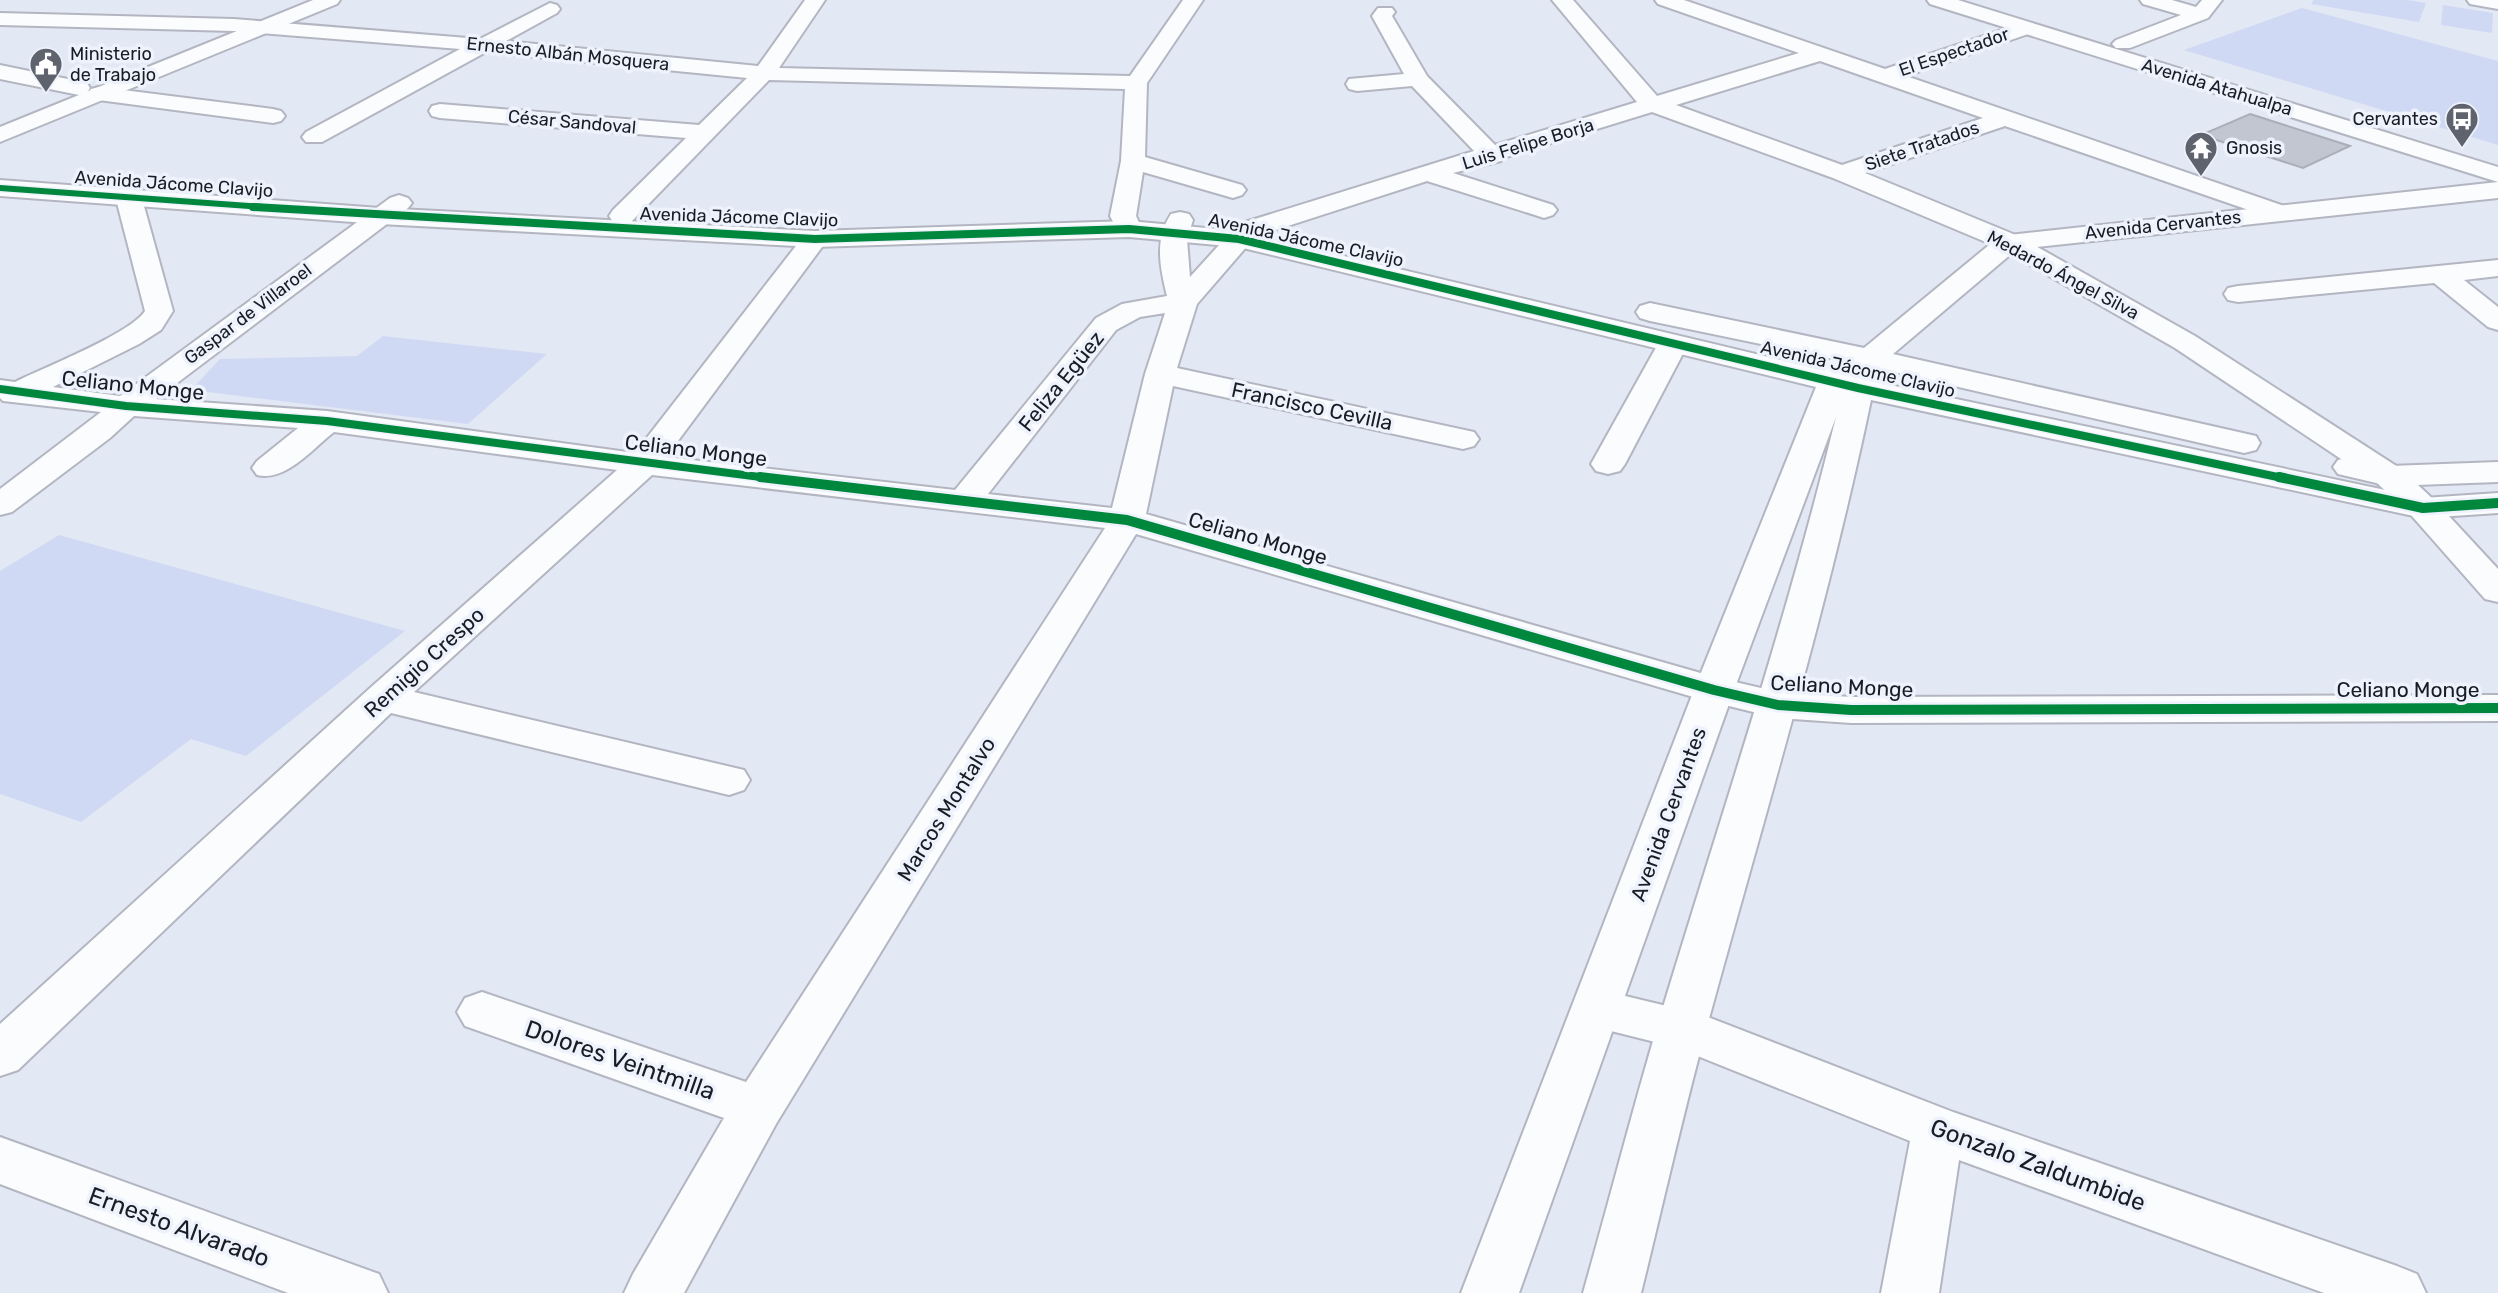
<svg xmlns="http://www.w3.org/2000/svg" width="2498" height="1293" viewBox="0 0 2498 1293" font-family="Rubik,sans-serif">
	<rect width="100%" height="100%" fill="#e3e8f5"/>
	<g fill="#cfd9f4">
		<polygon points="2314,0 2407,0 2426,3 2419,22 2311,4"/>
		<polygon points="2443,5 2493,13 2492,33 2441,25"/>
		<polygon points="2302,8 2498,61 2498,145 2184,50"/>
		<polygon points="383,336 547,354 468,424 191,390 220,359 357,356"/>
		<polygon points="59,535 405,631 246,756 191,739 81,822 0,794 0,571"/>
	</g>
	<polygon fill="#c2c6d1" stroke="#aaaeb8" stroke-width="2" points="2250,114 2350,146 2303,168 2201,135"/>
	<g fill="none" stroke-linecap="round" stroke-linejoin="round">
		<defs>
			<g id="street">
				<polygon points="805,0 825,0 779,68 1130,76 1183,0 1203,0 1147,83 1145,157 1242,185 1246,190 1242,195 1233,198 1143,172 1136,216 1142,229 1138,235 1129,237 1120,235 1110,216 1121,161 1125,89 769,80 631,222 622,224 613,222 609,216 613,210 686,138 440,118 432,116 429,111 432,106 440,104 699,125 747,78 486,52 322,142 306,142 302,137 306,132 460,49 234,31 0,25 0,13 234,19 480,39 550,3 557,5 560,9 557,13 506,41 758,66"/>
				<path d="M1552 0H1573L1657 96 1799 53 1658 4 1655 0H1684L1885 69 2020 24H2034L2037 28 2034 32 1906 76 2287 207 2291 212 2287 217 2278 220 2269 217 2005 126 1865 173 2018 236 2195 336 2401 469 2435 501 2498 569V602L2485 599 2411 515 2377 483 2175 348 2000 248 1833 178 1652 112 1503 158 1501 161 1453 173 1553 205 1557 210 1553 215 1544 218 1535 215 1427 181 1263 234 1248 245 1197 304 1177 368 1474 432 1479 439 1474 446 1463 449 1173 386 1146 514 1718 678 1778 692 1851 697 2498 695V721L1851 723 1778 718 1700 699 1136 534 776 1124 684 1293H624L633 1274 724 1118 465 1026 457 1012 465 998 482 992 746 1082 1105 528 652 475 414 692 744 770 750 780 744 790 729 795 391 713 18 1070 0 1076V1024L369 689 617 470 334 432C312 449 286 482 257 475L252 468 257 461 298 428 134 416 110 438 12 512 0 515V489L101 412 3 401 0 398V380L15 382C43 368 130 334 145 311L116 199 120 194 129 191 138 194 142 199 173 311 161 330 139 344 53 387 120 396 390 198 399 195 408 198 412 203 408 208 156 399 327 411 635 453 806 233 815 231 824 233 828 239 666 457 955 490 1096 318 1122 304 1167 296C1160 268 1154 239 1171 214L1180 212 1189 214 1193 220 1187 239 1190 277 1230 233 1245 222 1474 151 1412 86 1357 91 1349 89 1346 84 1349 79 1404 74 1372 16 1378 8H1392L1395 12 1392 16 1427 76 1495 145 1637 102ZM1820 61 1983 118 1842 165 1676 105ZM1165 313 1145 374 1112 508 988 494 1116 330 1140 317Z"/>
				<polygon points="2140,0 2172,0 2196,7 2202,0 2222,0 2208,18 2130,48 2116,48 2112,44 2116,40 2181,15 2143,4"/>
				<polygon points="2467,0 2498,0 2498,9 2470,4"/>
				<polygon points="0,65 87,83 90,88 87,93 79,95 0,79"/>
				<polygon points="99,87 273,109 281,111 285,116 281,121 273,123 91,99 88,94 91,89"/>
				<polygon points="2498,260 2498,276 2464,280 2498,307 2498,330 2488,327 2434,283 2238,302 2228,300 2224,294 2228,288 2238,286"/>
				<polygon points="1673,335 1684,338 1688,344 1625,464 1620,471 1608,474 1596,471 1591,464 1658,344 1662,338"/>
				<polygon points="1596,989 1700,1014 1953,1112 2397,1266 2417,1274 2426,1293 2324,1293 1959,1160 1939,1293 1881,1293 1910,1141 1675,1047 1579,1023 1571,1009 1579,995"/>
				<polygon points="0,1137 379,1274 388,1293 288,1293 0,1184"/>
			</g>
			<g id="secondary">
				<path d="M0 180 380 208 815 231 1129 221 1239 231 1823 370 1828 361 1833 359 1650 321 1640 318 1636 312 1640 306 1650 303 1864 348 2000 236 2498 182V198L2017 249 1893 354 2256 436 2260 443 2256 450 2244 453 1881 369 1876 382 2423 498 2498 493V513L2423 518 1871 400C1827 611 1764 817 1707 1026 1683 1114 1663 1204 1641 1293H1583C1608 1205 1631 1115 1657 1027 1718 824 1786 624 1836 417L1734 690 1519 1293H1461L1694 690 1816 387 1239 247 1129 237 815 247 380 224 0 196Z"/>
				<polygon points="2350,457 2389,466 2498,462 2498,482 2389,486 2338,474 2333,467 2338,460"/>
			</g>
			<g id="primary">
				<polygon points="313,0 340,0 337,4 0,142 0,127"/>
				<polygon points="1927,0 1958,0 2498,167 2498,182 1930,4"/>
			</g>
		</defs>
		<use href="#street" stroke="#b3b6c1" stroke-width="4"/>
		<use href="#secondary" stroke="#b3b6c1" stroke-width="4"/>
		<use href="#primary" stroke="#b3b6c1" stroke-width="4"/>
		<use href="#street" fill="#fbfcfe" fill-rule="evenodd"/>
		<use href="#secondary" fill="#fbfcfe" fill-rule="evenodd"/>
		<use href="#primary" fill="#fbfcfe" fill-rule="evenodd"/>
		<defs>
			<polyline id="cycleway-far2" points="0,188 277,208"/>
			<g id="cycleway-far1">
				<polyline points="253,207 815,239 1129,229 1239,239 1858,388 2287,479"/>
				<polyline points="0,389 126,406 327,421 775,479"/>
			</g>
			<g id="cycleway">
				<polyline points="760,477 1127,520 1714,690 1778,705 1851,710 2498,708"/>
				<polyline points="2279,477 2423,508 2498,503"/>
			</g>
		</defs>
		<use href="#cycleway-far2" stroke="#eef2fc" stroke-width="9"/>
		<use href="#cycleway-far1" stroke="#eef2fc" stroke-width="11"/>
		<use href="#cycleway" stroke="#eef2fc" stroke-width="15"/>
		<use href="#cycleway-far2" stroke="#00873e" stroke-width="6"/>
		<use href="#cycleway-far1" stroke="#00873e" stroke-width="8"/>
		<use href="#cycleway" stroke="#00873e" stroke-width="10"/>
	</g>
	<defs>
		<symbol id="civic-pin" viewBox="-11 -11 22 30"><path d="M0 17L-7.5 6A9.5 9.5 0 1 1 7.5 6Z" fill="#5f636d" stroke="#eef2fc"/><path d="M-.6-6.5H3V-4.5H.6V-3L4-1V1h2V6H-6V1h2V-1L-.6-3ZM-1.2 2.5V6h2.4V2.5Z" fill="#fff"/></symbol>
		<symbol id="bus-pin" viewBox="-11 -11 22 30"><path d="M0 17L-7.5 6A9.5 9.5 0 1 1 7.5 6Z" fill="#5f636d" stroke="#eef2fc"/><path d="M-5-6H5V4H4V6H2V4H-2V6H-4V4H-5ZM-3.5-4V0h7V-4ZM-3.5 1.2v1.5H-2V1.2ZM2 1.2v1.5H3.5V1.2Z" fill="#fff"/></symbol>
		<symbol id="temple-pin" viewBox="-11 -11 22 30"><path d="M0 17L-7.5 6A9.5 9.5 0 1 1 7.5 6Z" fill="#5f636d" stroke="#eef2fc"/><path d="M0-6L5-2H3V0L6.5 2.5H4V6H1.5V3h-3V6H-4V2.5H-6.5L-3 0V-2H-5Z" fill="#fff"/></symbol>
	</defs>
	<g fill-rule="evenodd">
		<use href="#civic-pin" x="27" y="45" width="38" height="52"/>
		<use href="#bus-pin" x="2443" y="100" width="38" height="52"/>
		<use href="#temple-pin" x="2182" y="129" width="38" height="52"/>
	</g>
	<g text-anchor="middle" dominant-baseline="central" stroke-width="7" stroke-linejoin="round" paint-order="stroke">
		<g font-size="18" fill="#181c24" stroke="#eef2fc">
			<text transform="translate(1954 52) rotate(-19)">El Espectador</text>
			<text transform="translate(568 54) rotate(6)">Ernesto Albán Mosquera</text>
			<text transform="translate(2217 87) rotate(17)">Avenida Atahualpa</text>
			<text transform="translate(572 122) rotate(5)">César Sandoval</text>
			<text transform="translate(1528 144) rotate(-17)">Luis Felipe Borja</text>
			<text transform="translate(1922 146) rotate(-19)">Siete Tratados</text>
			<text transform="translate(174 184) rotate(4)">Avenida Jácome Clavijo</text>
			<text transform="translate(739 217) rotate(2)">Avenida Jácome Clavijo</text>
			<text transform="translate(2163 225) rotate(-6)">Avenida Cervantes</text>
			<text transform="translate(1306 240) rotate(12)">Avenida Jácome Clavijo</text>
			<text transform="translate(2063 275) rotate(28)">Medardo Ángel Silva</text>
			<text transform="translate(248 314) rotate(-37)">Gaspar de Villaroel</text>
			<text transform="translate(1858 369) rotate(13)">Avenida Jácome Clavijo</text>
		</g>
		<g font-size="18" fill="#181c24" stroke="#eef2fc" text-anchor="start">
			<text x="70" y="54">Ministerio<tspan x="70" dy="21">de Trabajo</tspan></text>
			<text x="2438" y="119" text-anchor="end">Cervantes</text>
			<text x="2226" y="148">Gnosis</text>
		</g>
		<g font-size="21" fill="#181c24" stroke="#eef2fc">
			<text transform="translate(1061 381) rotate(-51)">Feliza Egüez</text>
			<text transform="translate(133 385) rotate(6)">Celiano Monge</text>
			<text transform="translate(1312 406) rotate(12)">Francisco Cevilla</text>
			<text transform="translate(696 450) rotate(7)">Celiano Monge</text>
			<text transform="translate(1258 538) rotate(16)">Celiano Monge</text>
			<text transform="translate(424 662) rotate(-42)">Remigio Crespo</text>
			<text transform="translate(1842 686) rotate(3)">Celiano Monge</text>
			<text x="2408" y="689">Celiano Monge</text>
			<text transform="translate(946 809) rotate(-58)">Marcos Montalvo</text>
			<text transform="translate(1668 814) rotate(-70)">Avenida Cervantes</text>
		</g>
		<g font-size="24" fill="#181c24" stroke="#eef2fc">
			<text transform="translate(620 1060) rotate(19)">Dolores Veintmilla</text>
			<text transform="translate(2038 1165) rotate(20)">Gonzalo Zaldumbide</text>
			<text transform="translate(179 1227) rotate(20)">Ernesto Alvarado</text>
		</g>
	</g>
</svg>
